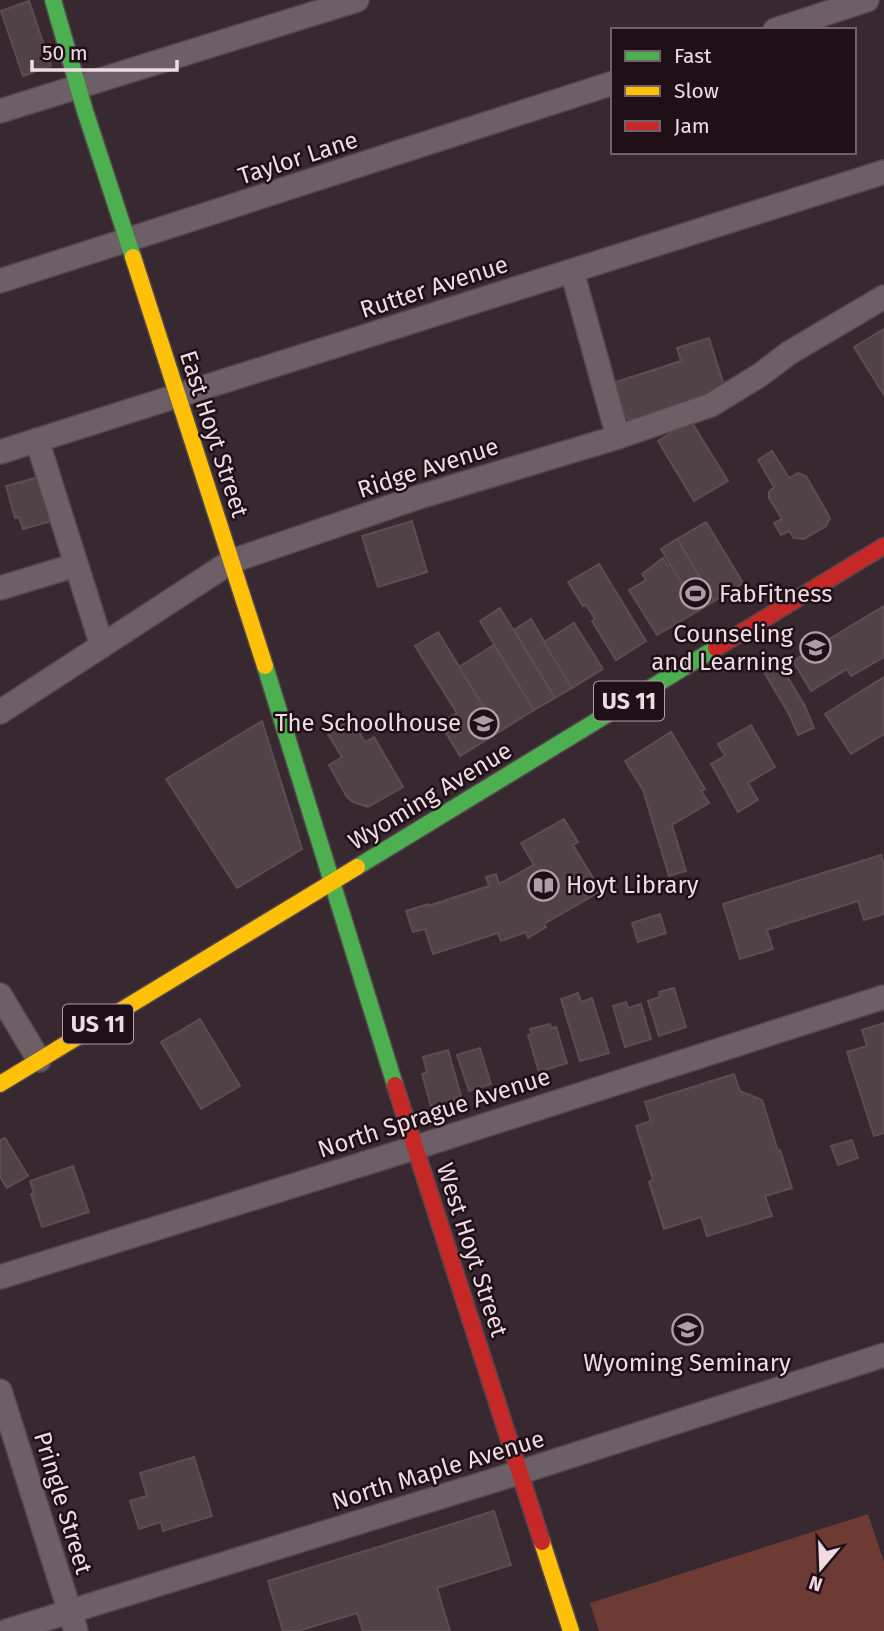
<svg xmlns="http://www.w3.org/2000/svg" width="884" height="1631" viewBox="0 0 884 1631" font-family="'Fira Sans',sans-serif">
	<rect width="100%" height="100%" fill="#382830"/>
	<polygon fill="#6d3a34" points="868,1514 884,1562 884,1631 599,1631 590,1603"/>
	<g fill="#504347" stroke="#5c4d52" stroke-width="2">
		<polygon points="29,1 51,66 23,76 1,11"/>
		<polygon points="884,329 884,395 854,347"/>
		<polygon points="709,338 725,389 632,422 623,413 613,383 681,361 677,348"/>
		<polygon points="691,421 728,481 694,501 658,441"/>
		<polygon points="772,451 789,478 798,473 806,476 830,518 826,526 804,539 794,538 789,531 781,535 774,523 782,519 769,498 769,492 774,487 758,460"/>
		<polygon points="39,477 52,521 23,529 19,517 15,518 6,486"/>
		<polygon points="412,521 427,572 378,587 362,536"/>
		<polygon points="706,522 743,583 714,601 677,539"/>
		<polygon points="677,539 714,601 698,611 661,549"/>
		<polygon points="663,558 668,566 671,565 698,611 657,635 629,590 646,580 642,574"/>
		<polygon points="599,564 646,641 616,660 592,621 595,619 586,605 583,606 568,582"/>
		<polygon points="884,606 884,657 851,676 847,669 811,691 793,661"/>
		<polygon points="500,608 555,698 534,710 480,621"/>
		<polygon points="531,619 572,688 555,698 514,630"/>
		<polygon points="574,623 603,669 572,688 544,642"/>
		<polygon points="438,632 499,732 460,756 440,723 457,713 415,646"/>
		<polygon points="494,645 534,710 499,732 459,667"/>
		<polygon points="779,663 805,706 814,728 798,735 789,714 764,672"/>
		<polygon points="884,677 884,734 851,754 825,714"/>
		<polygon points="351,719 365,742 374,737 403,787 368,807 353,802 347,797 329,765 342,757 328,734"/>
		<polygon points="262,721 302,849 237,888 166,779"/>
		<polygon points="751,725 775,767 748,783 758,800 738,812 711,764 725,756 718,744"/>
		<polygon points="671,732 705,789 701,791 709,803 672,825 686,871 669,876 643,790 625,761"/>
		<polygon points="564,819 578,842 573,845 601,891 544,924 546,927 528,938 526,932 501,941 498,933 433,954 425,929 413,932 406,911 428,904 428,906 489,886 486,877 496,874 499,884 534,865 521,843"/>
		<polygon points="881,855 884,866 884,914 864,920 858,901 767,930 773,949 740,959 723,904"/>
		<polygon points="660,914 666,933 638,942 632,923"/>
		<polygon points="674,988 686,1027 659,1036 648,1001 660,997 659,992"/>
		<polygon points="578,993 581,1002 592,998 609,1053 580,1061 561,999"/>
		<polygon points="626,1002 628,1008 641,1004 651,1039 625,1047 613,1006"/>
		<polygon points="200,1019 240,1086 201,1109 161,1042"/>
		<polygon points="884,1023 884,1133 874,1136 847,1052 867,1046 862,1030"/>
		<polygon points="550,1024 551,1028 556,1027 567,1063 539,1072 528,1035 532,1034 530,1029"/>
		<polygon points="480,1048 491,1084 469,1091 457,1055"/>
		<polygon points="448,1050 461,1096 454,1098 455,1104 432,1110 422,1074 427,1072 423,1057"/>
		<polygon points="734,1074 740,1091 762,1100 778,1151 780,1150 792,1188 765,1196 772,1216 707,1236 701,1217 664,1229 649,1182 653,1180 636,1126 651,1121 645,1102"/>
		<polygon points="5,1138 28,1176 7,1188 0,1177 0,1140"/>
		<polygon points="852,1140 858,1158 838,1165 831,1146"/>
		<polygon points="73,1166 89,1212 42,1227 31,1194 34,1193 30,1181"/>
		<polygon points="194,1457 212,1516 163,1531 161,1522 139,1529 130,1501 147,1496 140,1473"/>
		<polygon points="494,1511 511,1565 437,1588 450,1631 363,1631 357,1613 298,1631 283,1631 268,1581"/>
	</g>
	<g fill="none" stroke-linecap="round" stroke-linejoin="round">
		<defs>
			<g id="street">
				<polyline points="775,30 867,0"/>
				<polyline points="0,111 357,0"/>
				<polyline points="572,271 618,437"/>
				<polyline points="0,281 613,83"/>
				<polyline points="37,440 102,646"/>
				<polyline points="0,452 884,172"/>
				<polyline points="0,588 76,565"/>
				<polyline points="0,712 232,561 419,497 618,437 711,405 760,375 789,353 884,297"/>
				<polyline points="0,995 39,1060"/>
				<polyline points="0,1277 414,1148 884,997"/>
				<polyline points="0,1391 76,1631"/>
				<polyline points="7,1631 521,1472 884,1355"/>
			</g>
			<g id="fast">
				<polyline points="53,0 85,111 133,257"/>
				<polyline points="265,666 395,1085"/>
				<polyline points="357,867 716,648"/>
			</g>
			<g id="slow">
				<polyline points="133,257 265,666"/>
				<polyline points="0,1084 357,867"/>
				<polyline points="542,1542 571,1631"/>
			</g>
			<g id="jam">
				<polyline points="716,648 884,546"/>
				<polyline points="395,1085 542,1542"/>
			</g>
		</defs>
		<use href="#street" stroke="#55464c" stroke-width="26"/>
		<use href="#fast" stroke="#55464c" stroke-width="19"/>
		<use href="#slow" stroke="#55464c" stroke-width="19"/>
		<use href="#jam" stroke="#55464c" stroke-width="19"/>
		<use href="#street" stroke="#6c5f65" stroke-width="23"/>
		<use href="#fast" stroke="#4caf50" stroke-width="16"/>
		<use href="#slow" stroke="#ffc107" stroke-width="16"/>
		<use href="#jam" stroke="#c62828" stroke-width="16"/>
	</g>
	<defs>
		<symbol id="stadium-ring" viewBox="-11 -11 22 22"><circle r="9.5" fill="#1e1016" stroke="#b09ca4" stroke-width="1.5"/><path d="M0-5a6.5 5 0 1 0 0 10a6.5 5 0 1 0 0-10ZM-3.5-1.8h7v3.6h-7Z" fill="#b09ca4"/></symbol>
		<symbol id="school-ring" viewBox="-11 -11 22 22"><circle r="9.5" fill="#1e1016" stroke="#b09ca4" stroke-width="1.5"/><path d="M0-5L7-2L0 1L-7-2ZM-4 1L0 2.5L4 1V4Q0 6-4 4Z" fill="#b09ca4"/></symbol>
		<symbol id="library-ring" viewBox="-11 -11 22 22"><circle r="9.5" fill="#1e1016" stroke="#b09ca4" stroke-width="1.5"/><path d="M-6-4Q-3-5.5-.7-3.5V5Q-3 3-6 4ZM6-4Q3-5.5 .7-3.5V5Q3 3 6 4Z" fill="#b09ca4"/></symbol>
	</defs>
	<g fill-rule="evenodd">
		<use href="#stadium-ring" x="678" y="576" width="35" height="35"/>
		<use href="#school-ring" x="798" y="630" width="35" height="35"/>
		<use href="#school-ring" x="466" y="706" width="35" height="35"/>
		<use href="#library-ring" x="526" y="868" width="35" height="35"/>
		<use href="#school-ring" x="670" y="1312" width="35" height="35"/>
	</g>
	<g text-anchor="middle" dominant-baseline="central" stroke-width="5" stroke-linejoin="round" paint-order="stroke">
		<g fill="#1e1016" stroke="#b19ea6" stroke-width="2">
			<rect x="594" y="681.5" width="70" height="39" rx="5"/>
			<rect x="63" y="1004.5" width="70" height="39" rx="5"/>
		</g>
		<g font-size="23" font-weight="bold" fill="#f0dbe3">
			<text x="629" y="701">US 11</text>
			<text x="98" y="1024">US 11</text>
		</g>
		<g font-size="24" fill="#f0dbe3" stroke="#1e1016">
			<text transform="translate(298 158) rotate(-18)">Taylor Lane</text>
			<text transform="translate(434 287) rotate(-18)">Rutter Avenue</text>
			<text transform="translate(214 434) rotate(72)">East Hoyt Street</text>
			<text transform="translate(428 468) rotate(-18)">Ridge Avenue</text>
			<text transform="translate(430 796) rotate(-31)">Wyoming Avenue</text>
			<text transform="translate(434 1113) rotate(-18)">North Sprague Avenue</text>
			<text transform="translate(472 1250) rotate(72)">West Hoyt Street</text>
			<text transform="translate(438 1470) rotate(-17)">North Maple Avenue</text>
			<text transform="translate(63 1503) rotate(73)">Pringle Street</text>
		</g>
		<g font-size="24" fill="#f0dbe3" stroke="#1e1016" text-anchor="start">
			<text x="719" y="594">FabFitness</text>
			<text x="793" y="634" text-anchor="end">Counseling<tspan x="793" dy="28">and Learning</tspan></text>
			<text x="461" y="723" text-anchor="end">The Schoolhouse</text>
			<text x="566" y="885">Hoyt Library</text>
			<text x="687" y="1363" text-anchor="middle">Wyoming Seminary</text>
		</g>
	</g>
	<rect x="611" y="28" width="245" height="126" fill="#1e1016" stroke="#726168" stroke-width="2"/>
	<rect x="625" y="51" width="35" height="10" fill="#4caf50" stroke="#726168" stroke-width="2"/>
	<text x="674" y="63" font-size="21" fill="#f0dbe3">Fast</text>
	<rect x="625" y="86" width="35" height="10" fill="#ffc107" stroke="#726168" stroke-width="2"/>
	<text x="674" y="98" font-size="21" fill="#f0dbe3">Slow</text>
	<rect x="625" y="121" width="35" height="10" fill="#c62828" stroke="#726168" stroke-width="2"/>
	<text x="674" y="133" font-size="21" fill="#f0dbe3">Jam</text>
	<g transform="translate(821 1568) rotate(199)" stroke="#1e1016" stroke-width="5" paint-order="stroke">
	<path d="M0-5L12 26L0 18L-12 26Z" fill="#f0dbe3"/>
	<text y="-10" font-size="19" font-weight="bold" text-anchor="middle" fill="#f0dbe3">N</text>
	</g>
	<path d="M32 60v10h145v-10" fill="none" stroke="#f0dbe3" stroke-width="3.5"/>
	<text x="42" y="60" font-size="21" fill="#f0dbe3" stroke="#1e1016" stroke-width="5" paint-order="stroke">50 m</text>
</svg>
